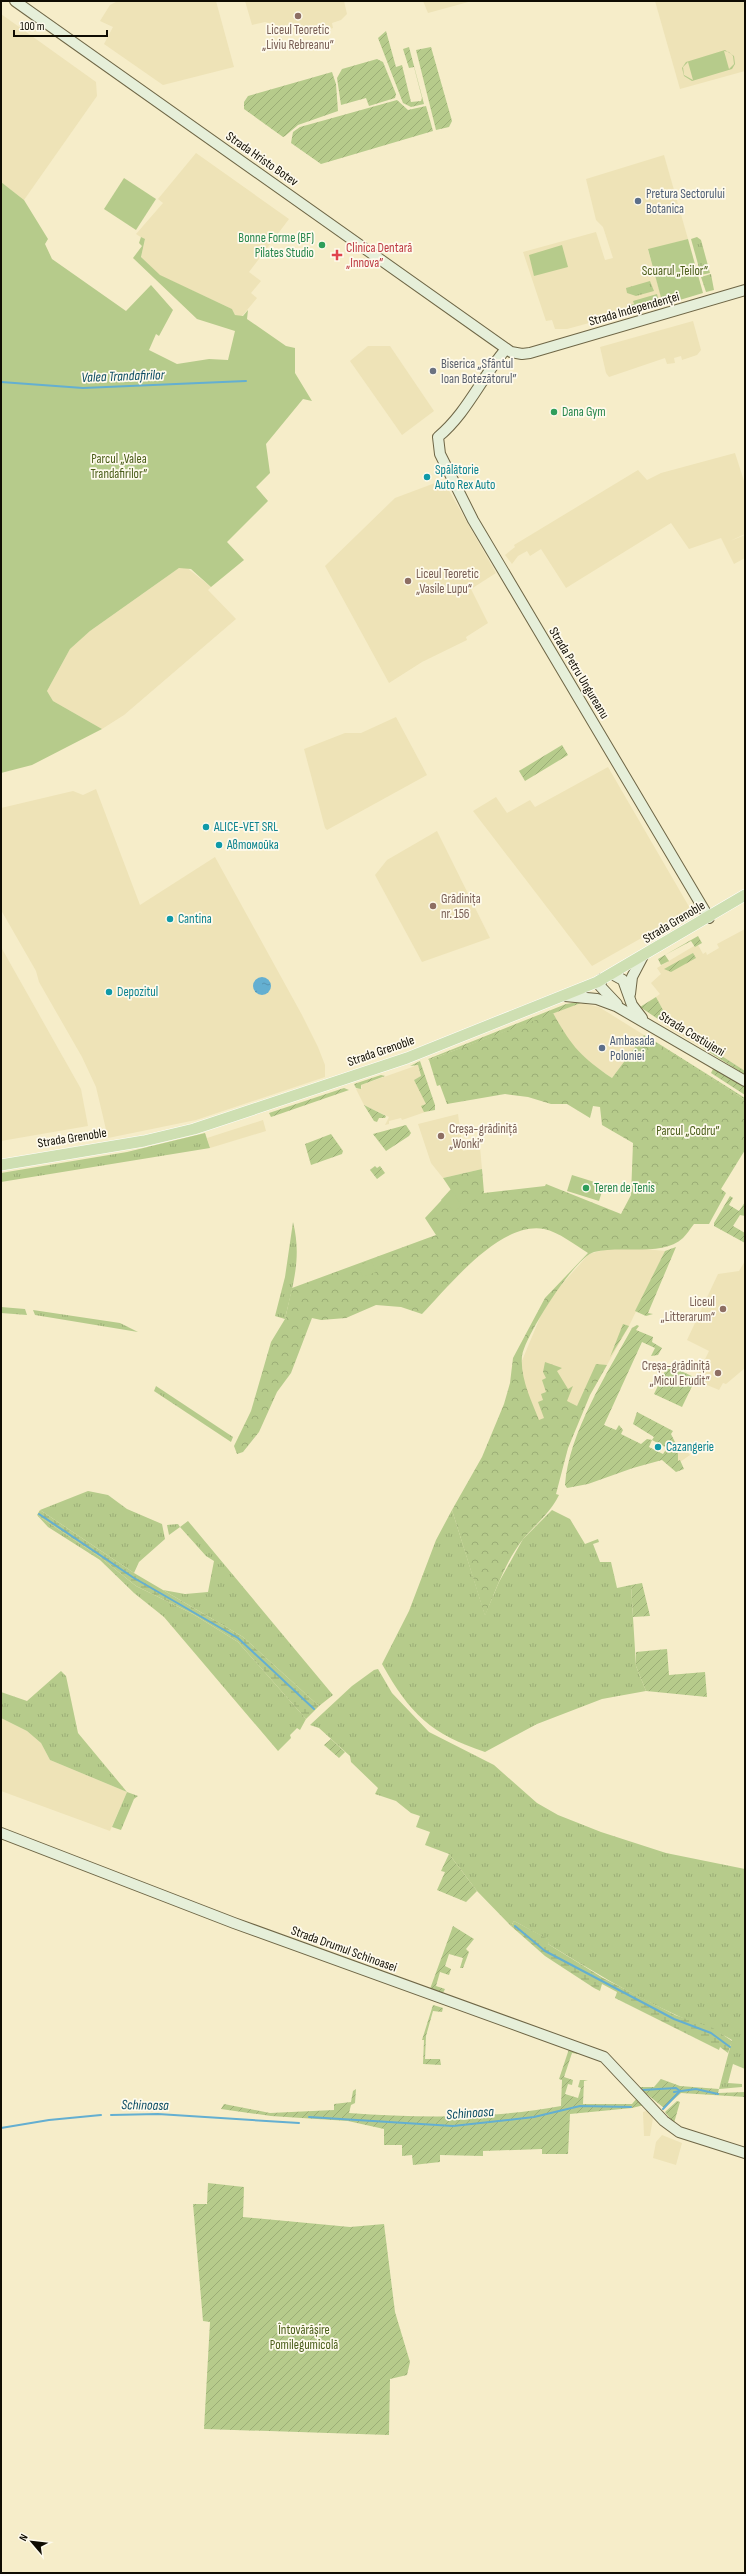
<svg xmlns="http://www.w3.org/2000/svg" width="746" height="2574" viewBox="0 0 746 2574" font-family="'Sofia Sans Condensed',sans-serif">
	<defs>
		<pattern id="grass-tufts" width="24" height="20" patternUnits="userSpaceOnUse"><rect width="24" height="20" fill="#b6cb8b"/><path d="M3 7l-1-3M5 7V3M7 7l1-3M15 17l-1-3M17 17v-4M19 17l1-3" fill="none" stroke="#9bad76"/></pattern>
		<pattern id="forest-crowns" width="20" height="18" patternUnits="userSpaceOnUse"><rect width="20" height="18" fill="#b6cb8b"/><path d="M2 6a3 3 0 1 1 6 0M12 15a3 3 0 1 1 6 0" fill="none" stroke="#9bad76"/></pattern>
		<pattern id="wetland-marsh" width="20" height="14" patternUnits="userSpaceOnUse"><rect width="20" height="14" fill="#b6cb8b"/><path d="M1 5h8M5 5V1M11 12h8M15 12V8" fill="none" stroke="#9bad76"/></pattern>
		<pattern id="garden-furrows" width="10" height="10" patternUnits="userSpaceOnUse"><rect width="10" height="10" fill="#b6cb8b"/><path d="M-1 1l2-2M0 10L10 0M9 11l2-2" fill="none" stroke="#9bad76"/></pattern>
		<pattern id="water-ripples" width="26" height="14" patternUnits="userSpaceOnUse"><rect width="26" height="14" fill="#64afd1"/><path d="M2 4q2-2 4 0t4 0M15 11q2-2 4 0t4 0" fill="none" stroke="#5695b2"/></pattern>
	</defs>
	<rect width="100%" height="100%" fill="#f6edc9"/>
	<g fill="#eee3b7">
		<polygon points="118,1 216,1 234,67 163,85 104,44 113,27 100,21 110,5"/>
		<polygon points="245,1 344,1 347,14 341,20 332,23 333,28 313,34 265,22 252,25"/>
		<polygon points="423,1 472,1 428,13"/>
		<polygon points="655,1 745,1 745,71 680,89"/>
		<polygon points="1,14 96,82 97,96 24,200 1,182"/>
		<polygon points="196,153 289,219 249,272 261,281 251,293 257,298 243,315 240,317 235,315 232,309 159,275 141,257 145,240 136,234 163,203 158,199"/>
		<polygon points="664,155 688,239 648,250 663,303 567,329 555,329 552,320 546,321 523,252 596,232 605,260 613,258 603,227 596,220 586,179"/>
		<polygon points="693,321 701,350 697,355 682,360 681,356 674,358 675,363 667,364 665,358 609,377 606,373 600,347"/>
		<polygon points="368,346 390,346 434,411 402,435 350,361"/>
		<polygon points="735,453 745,484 745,534 730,541 745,535 745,558 734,564 721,538 689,549 671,523 566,588 541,549 530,556 527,551 518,556 512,564 505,555 515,547 514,545 638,470 647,480 661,473"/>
		<polygon points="443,480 496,573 471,589 488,623 466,637 467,640 422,662 389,683 325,566 395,498"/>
		<polygon points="186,567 211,587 208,590 236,619 124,715 102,729 53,701 47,691 70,649 90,631 179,568"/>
		<polygon points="396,717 427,775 327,830 325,828 304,749 345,733 361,733"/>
		<polygon points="608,767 691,910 592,966 473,811 496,797 507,813 530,800 535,807"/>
		<polygon points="96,789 140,905 215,857 302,1015 318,1047 325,1065 325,1077 196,1120 108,1138 96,1087 82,1057 39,982 36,971 1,910 1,808 73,791 83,795"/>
		<polygon points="437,831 490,938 422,962 375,875 387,860"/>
		<polygon points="745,929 744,1038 745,1071 705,1045 703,1048 665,1026 670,1023 656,997 660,994 651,983 661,974 657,968 694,946 698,945 703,954 706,952 707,955 719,948 717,944"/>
		<polygon points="1,947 81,1089 88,1126 1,1141"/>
		<polygon points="581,1003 599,1007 644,1035 612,1078 589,1062 571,1045 553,1013"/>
		<polygon points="418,1065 421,1077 414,1080 434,1109 402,1120 401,1118 389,1121 389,1124 385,1125 389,1117 364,1105 356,1089 362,1088 361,1085"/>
		<polygon points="458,1114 463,1151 480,1147 482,1169 443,1178 431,1163 418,1124"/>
		<polygon points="263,1120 266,1131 210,1148 207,1138"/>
		<polygon points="635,1248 665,1251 629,1326 590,1395 568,1448 560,1473 516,1375 541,1315 554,1293 589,1254 607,1249"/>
		<polygon points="745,1261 745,1368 726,1384 723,1383 719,1390 695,1380 709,1351 687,1340 718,1274 739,1271"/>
		<polygon points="682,1445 690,1455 680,1462 678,1461 677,1448"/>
		<polygon points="1,1718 27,1731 41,1743 50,1760 127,1792 110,1831 1,1791"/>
		<polygon points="649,2110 653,2118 650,2136 644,2136 643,2112"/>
		<polygon points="662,2135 682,2143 676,2165 653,2158 656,2142"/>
	</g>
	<g fill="url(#grass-tufts)">
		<polygon points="697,237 701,240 710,273 701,275 691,239"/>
		<polygon points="711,274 714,290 706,292 701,277"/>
		<polygon points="650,281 654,291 636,296 627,293 626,288"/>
		<polygon points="657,294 660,306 636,313 629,310 627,306 634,304 633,301"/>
		<polygon points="205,1133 210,1148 1,1182 1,1173 127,1152"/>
		<path d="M293 1222C302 1258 293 1284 285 1319L275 1316 285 1277Z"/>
		<polygon points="1,1307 25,1309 27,1315 1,1313"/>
		<polygon points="33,1310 120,1323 138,1332 35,1315"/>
		<polygon points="156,1386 233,1437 231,1442 154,1391"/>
		<polygon points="88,1491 108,1495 127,1509 162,1524 165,1539 139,1562 134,1573 40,1510"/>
		<path d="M452 1510 485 1615 499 1582 523 1539 552 1510 570 1519 585 1544 598 1539 599 1542 593 1544 600 1562H611L617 1588 631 1585 636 1666 646 1691 602 1699 537 1724 485 1752C431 1734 410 1714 382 1664L409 1611 436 1540Z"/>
		<polygon points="37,1515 100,1557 136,1586 193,1614 238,1642 306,1719 300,1730 297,1728 290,1735 291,1738 278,1751 164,1617 134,1593 100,1560 48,1527"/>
		<polygon points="188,1521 333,1695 319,1706 243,1637 163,1590 185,1594 208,1592 214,1561 206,1556 180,1527 169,1535 167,1525 178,1524 180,1527"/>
		<path d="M378 1669 392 1693 429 1732 494 1765 537 1803 558 1815 601 1832 666 1853 745 1869V2069L733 2064 728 2083 742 2084V2087L719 2089 732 2040C711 2027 695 2024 674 2014 630 1994 589 1969 548 1944L549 1940 514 1921 511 1926 477 1891 449 1854 425 1845 430 1832 416 1827 420 1816 411 1813 396 1801 375 1794 378 1788 351 1762 350 1756 319 1728 310 1725 352 1686 374 1670Z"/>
		<polygon points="61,1671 66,1676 78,1733 127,1792 138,1796 134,1799 121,1830 112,1827 127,1792 50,1760 41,1743 27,1731 1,1718 1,1692 27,1701"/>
	</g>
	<path fill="url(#forest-crowns)" d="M553 1013C572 1047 580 1056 612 1078L644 1035 745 1100V1150L721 1189 726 1193 709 1224H694C690 1229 687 1234 683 1238 663 1257 620 1245 594 1252 574 1258 525 1336 522 1356 520 1378 531 1400 539 1420L544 1418 538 1402 543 1400 541 1394 546 1392 542 1380 546 1378 543 1372 545 1362 562 1368 557 1371 568 1389 573 1386 567 1401 577 1406 596 1364 607 1365 590 1395 568 1448 556 1494 559 1495C550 1513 537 1523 524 1538 506 1560 496 1590 485 1616L452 1510 482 1457 504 1404 510 1383 513 1358 545 1298 588 1253C575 1245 559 1232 544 1229 500 1221 450 1285 422 1314L401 1307 376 1305 346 1318 321 1320 312 1318 291 1373 277 1392 259 1432 243 1452 237 1454 234 1446 251 1411 271 1342 285 1319 292 1288 436 1235 425 1218 451 1190 443 1178 482 1169 484 1193 545 1186 546 1184 621 1214 631 1195 633 1143 602 1125 600 1107 593 1106 590 1118 567 1104H551L528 1097 505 1094 447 1104 440 1085 437 1086 429 1060Z"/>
	<g fill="url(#wetland-marsh)">
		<polygon points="40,1510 134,1573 243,1637 319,1706 306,1719 238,1642 193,1614 136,1586 100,1557 37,1515"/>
		<polygon points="514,1921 550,1940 548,1944 603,1978 675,2015 713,2028 732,2041 728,2053 720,2047 719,2050 615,1998 617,1992 602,1984 600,1991 594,1988 545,1956 511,1926"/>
	</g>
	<g fill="#b6cb8b" fill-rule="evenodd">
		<path d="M725 50 734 56 735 64 732 69 692 81 684 76 682 68 686 62ZM724 51 729 52 733 56 734 64 729 69ZM688 62 693 80 684 75 683 67Z"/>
		<polygon points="124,178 156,199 136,230 104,209"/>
		<polygon points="1,182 24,200 48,239 45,244 52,259 126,311 151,285 173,310 159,336 156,334 149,350 177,364 209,359 228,360 235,331 197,319 133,258 142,246 139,243 141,237 145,239 141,257 160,275 232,309 235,315 243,316 248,310 247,319 286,346 295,348 295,373 312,401 303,399 266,444 270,473 256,487 268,501 227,542 244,560 211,587 191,569 179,568 90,631 70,649 47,691 53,701 102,729 32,765 1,773"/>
		<polygon points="688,239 703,293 663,305 648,249"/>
		<polygon points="562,245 568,267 534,276 529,255"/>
		<polygon points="572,1175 604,1185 599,1201 567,1191"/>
		<polygon points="451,1189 461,1205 455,1212 441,1200"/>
		<polygon points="371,1260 376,1272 363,1277 358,1266"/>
	</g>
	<g fill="url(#garden-furrows)" fill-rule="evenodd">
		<polygon points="386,31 396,67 402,65 411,102 421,101 422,98 414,67 409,68 403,49 409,47 424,104 411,107 403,103 378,38"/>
		<polygon points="431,47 452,121 449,127 436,130 416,50"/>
		<polygon points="377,59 383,62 396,94 395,98 369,106 366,98 341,105 337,78 342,69"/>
		<polygon points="332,72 336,84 338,111 298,125 285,136 283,137 244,109 244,102 248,96"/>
		<polygon points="397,100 408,110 426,106 433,131 321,164 291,143 293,132 300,127"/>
		<polygon points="562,745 568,755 525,781 519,771"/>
		<polygon points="698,936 702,943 695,947 691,941 665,955 669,961 661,965 658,959"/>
		<polygon points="693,953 696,958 671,972 664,969"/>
		<polygon points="656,997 670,1023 667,1025 640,1007"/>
		<polygon points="578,1002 588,1003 588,1004 581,1003 429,1060 428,1059 566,1004"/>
		<polygon points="656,1042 745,1098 745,1100 655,1043"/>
		<polygon points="705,1045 745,1071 745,1075 703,1048"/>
		<polygon points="420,1061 435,1105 435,1110 424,1112 421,1106 426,1104 414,1080 421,1076 418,1065 410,1066"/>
		<polygon points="714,1067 745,1086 745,1095 711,1073"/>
		<polygon points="381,1075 385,1076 361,1085 361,1089 356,1088 354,1084"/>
		<polygon points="344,1088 349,1090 271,1117 269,1113"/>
		<polygon points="364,1105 386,1116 385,1118 379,1118 377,1122 374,1121"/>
		<polygon points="406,1125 411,1133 409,1136 386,1151 373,1134"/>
		<polygon points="331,1134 343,1151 342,1154 311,1165 305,1144"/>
		<polygon points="375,1166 377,1168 380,1166 385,1173 377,1179 370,1170"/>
		<polygon points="730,1196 733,1198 729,1205 739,1211 745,1202 745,1216 740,1215 733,1226 745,1233 745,1243 714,1226 714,1223"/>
		<polygon points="676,1247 648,1313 653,1314 646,1316 635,1311 665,1251"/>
		<polygon points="623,1324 629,1326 610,1357"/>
		<path d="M637 1325 639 1326 636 1330 653 1337 652 1342 662 1348 658 1355 651 1356 655 1348 642 1342 604 1425 616 1430 619 1425 623 1430 621 1434 641 1444 647 1439 652 1440 654 1437 633 1424 637 1412 673 1431 671 1434 678 1448V1461L680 1460 684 1469 676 1472 662 1460 633 1468 588 1484 567 1488 565 1485C569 1432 607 1374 632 1328ZM652 1440 667 1448 663 1454 649 1447Z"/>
		<polygon points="668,1365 696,1378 682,1407 654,1394"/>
		<polygon points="642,1583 650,1616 633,1617 631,1585"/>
		<polygon points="667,1649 669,1675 705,1672 707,1697 646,1691 636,1666 636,1652"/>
		<polygon points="331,1739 345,1752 339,1758 324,1745"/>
		<polygon points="449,1854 477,1891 466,1902 437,1890 445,1872 441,1871"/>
		<polygon points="453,1926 474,1939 466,1949 469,1952 463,1968 460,1968 463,1958 449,1954 445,1966 451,1969 449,1975 440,1972 436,1986 445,1989 443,1993 430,1989"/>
		<polygon points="433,2005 443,2008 442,2012 433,2011 426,2036 425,2059 440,2059 441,2065 423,2064 424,2040 422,2040"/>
		<path d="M569 2049 585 2055 572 2053 564 2077 573 2080 572 2085 568 2084 565 2094 578 2098 581 2088 578 2087 580 2080H588L584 2081 583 2104H632L637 2098 644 2105 632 2108 570 2114 568 2154H542V2149L483 2151V2156L440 2155V2162L413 2165 412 2155 402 2156V2145H384V2129L348 2121 271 2116 221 2109 224 2104 270 2113 334 2110V2104L351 2102 353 2091 356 2089 355 2103 351 2105 349 2113C420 2118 492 2119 561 2106L562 2080 559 2079Z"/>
		<polygon points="661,2079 680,2086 719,2089 718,2093 745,2092 745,2097 681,2093 664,2108 638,2087 654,2087"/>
		<polygon points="677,2101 680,2102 674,2123 665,2112"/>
		<polygon points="208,2183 244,2187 243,2217 350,2227 384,2224 395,2312 410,2362 407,2375 390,2379 389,2435 204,2429 210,2322 203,2321 193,2204 207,2204"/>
	</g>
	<circle fill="url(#water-ripples)" cx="262" cy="986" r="9"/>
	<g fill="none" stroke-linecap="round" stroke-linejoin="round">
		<g stroke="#64afd1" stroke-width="2">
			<polyline points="1,382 83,388 246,381"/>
			<polyline points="39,1514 134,1578 238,1638 314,1709"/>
			<polyline points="515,1926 545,1951 674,2019 711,2033 730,2047"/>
			<polyline points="642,2090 676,2088 680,2091 663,2109"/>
			<polyline points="674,2092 696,2089 718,2094"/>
			<polyline points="111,2115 158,2114 299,2123"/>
			<polyline points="309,2117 453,2126 534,2117 580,2106 631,2107"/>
			<polyline points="1,2128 49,2120 101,2115"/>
		</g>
		<defs>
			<g id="secondary">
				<polyline points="15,1 511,352 522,354 530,353 745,290"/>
				<path d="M506 349C481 378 467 413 438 437L440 454 473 520 709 918"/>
				<polyline points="612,974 623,980 632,1005 642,1018"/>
				<polyline points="602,979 600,986 617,1004"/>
				<polyline points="630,994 632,977 643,956"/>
				<polyline points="565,996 597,999 616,1006 745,1081"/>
				<polyline points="1,1833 234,1923 604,2057 664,2121 679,2132 745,2153"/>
			</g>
			<polyline id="primary" points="1,1165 144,1141 194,1129 407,1058 597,982 745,895"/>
		</defs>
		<use href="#secondary" stroke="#6e6646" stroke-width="12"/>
		<use href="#primary" stroke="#fff" stroke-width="12"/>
		<use href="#secondary" stroke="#e6efd9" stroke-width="10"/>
		<use href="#primary" stroke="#cedfb2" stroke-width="11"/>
	</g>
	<g fill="#8d6e63" stroke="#fefaec" stroke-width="1.5">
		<circle cx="298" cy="16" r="4"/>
		<circle cx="408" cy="581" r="4"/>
		<circle cx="433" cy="906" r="4"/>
		<circle cx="441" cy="1136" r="4"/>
		<circle cx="723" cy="1309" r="4"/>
		<circle cx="718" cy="1373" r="4"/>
	</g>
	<g fill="#5c6f8a" stroke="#fefaec" stroke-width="1.5">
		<circle cx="638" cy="201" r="4"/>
		<circle cx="602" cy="1048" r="4"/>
	</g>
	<g fill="#2e9e5b" stroke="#fefaec" stroke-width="1.5">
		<circle cx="322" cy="245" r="4"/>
		<circle cx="554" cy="412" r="4"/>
		<circle cx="586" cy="1188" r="4"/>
	</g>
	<path fill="#e0444e" stroke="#fefaec" stroke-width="1.5" d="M335 249h4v4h4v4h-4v4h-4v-4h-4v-4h4z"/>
	<circle fill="#6b7280" stroke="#fefaec" stroke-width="1.5" cx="433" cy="371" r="4"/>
	<g fill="#0f9aa8" stroke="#fefaec" stroke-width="1.5">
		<circle cx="427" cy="477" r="4"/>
		<circle cx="206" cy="827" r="4"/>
		<circle cx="219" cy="845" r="4"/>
		<circle cx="170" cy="919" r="4"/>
		<circle cx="109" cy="992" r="4"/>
		<circle cx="658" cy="1447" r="4"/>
	</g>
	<g text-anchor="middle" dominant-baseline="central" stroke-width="3.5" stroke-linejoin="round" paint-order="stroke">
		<g font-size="13" fill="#785e54" stroke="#fefaec" text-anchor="start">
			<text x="298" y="30" text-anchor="middle">Liceul Teoretic<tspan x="298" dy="15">„Liviu Rebreanu”</tspan></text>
			<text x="416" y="574">Liceul Teoretic<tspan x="416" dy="15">„Vasile Lupu“</tspan></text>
			<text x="441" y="899">Grădinița<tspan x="441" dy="15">nr. 156</tspan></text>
			<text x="449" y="1129">Creșa-grădiniță<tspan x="449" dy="15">„Wonki”</tspan></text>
			<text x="715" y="1302" text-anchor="end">Liceul<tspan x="715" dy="15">„Litterarum“</tspan></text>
			<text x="710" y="1366" text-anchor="end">Creșa-grădiniță<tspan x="710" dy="15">„Micul Erudit”</tspan></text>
		</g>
		<g font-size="13" fill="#0f0c02" stroke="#fefaec">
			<text transform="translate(262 159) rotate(35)">Strada Hristo Botev</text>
			<text transform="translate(634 309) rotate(-16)">Strada Independenței</text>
			<text transform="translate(579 673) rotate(59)">Strada Petru Ungureanu</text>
			<text transform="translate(674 922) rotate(-31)">Strada Grenoble</text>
			<text transform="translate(692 1034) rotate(31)">Strada Costiujeni</text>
			<text transform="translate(381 1051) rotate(-19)">Strada Grenoble</text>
			<text transform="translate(72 1138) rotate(-9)">Strada Grenoble</text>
			<text transform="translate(344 1949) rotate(20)">Strada Drumul Schinoasei</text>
		</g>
		<g font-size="13" fill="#4e5e75" stroke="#fefaec" text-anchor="start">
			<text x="646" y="194">Pretura Sectorului<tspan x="646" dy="15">Botanica</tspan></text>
			<text x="610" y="1041">Ambasada<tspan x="610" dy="15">Poloniei</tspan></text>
		</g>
		<g font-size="13" fill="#27864d" stroke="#fefaec" text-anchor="start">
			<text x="314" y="238" text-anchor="end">Bonne Forme (BF)<tspan x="314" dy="15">Pilates Studio</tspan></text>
			<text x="562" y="412">Dana Gym</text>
			<text x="594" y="1188">Teren de Tenis</text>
		</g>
		<g font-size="13" fill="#be3a42" stroke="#fefaec" text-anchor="start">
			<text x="346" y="248">Clinica Dentară<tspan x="346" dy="15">„Innova”</tspan></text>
		</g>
		<g font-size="13" fill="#4a5d19" stroke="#fefaec">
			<text x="675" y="271">Scuarul „Teilor”</text>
			<text x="119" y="459">Parcul „Valea<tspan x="119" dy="15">Trandafirilor”</tspan></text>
			<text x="688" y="1131">Parcul „Codru”</text>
			<text x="304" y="2330">Întovărășire<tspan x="304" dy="15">Pomilegumicolă</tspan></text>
		</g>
		<g font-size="13" fill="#5b616d" stroke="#fefaec" text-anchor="start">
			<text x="441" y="364">Biserica „Sfântul<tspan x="441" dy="15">Ioan Botezătorul”</tspan></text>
		</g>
		<g font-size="13" fill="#0d838f" stroke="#fefaec" text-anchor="start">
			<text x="435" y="470">Spălătorie<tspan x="435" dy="15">Auto Rex Auto</tspan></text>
			<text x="214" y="827">ALICE-VET SRL</text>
			<text x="227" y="845">Автомойка</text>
			<text x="178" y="919">Cantina</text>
			<text x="117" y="992">Depozitul</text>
			<text x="666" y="1447">Cazangerie</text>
		</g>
		<g font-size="14" font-style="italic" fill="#0c4c64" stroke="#fefaec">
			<text transform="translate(123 376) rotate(-2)">Valea Trandafirilor</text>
			<text transform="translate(145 2105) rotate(1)">Schinoasa</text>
			<text transform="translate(470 2113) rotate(-4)">Schinoasa</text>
		</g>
	</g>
	<rect width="746" height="2574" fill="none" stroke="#0f0c02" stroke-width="4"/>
	<g transform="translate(32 2542) rotate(298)" stroke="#fefaec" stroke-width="3" paint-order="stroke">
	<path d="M0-3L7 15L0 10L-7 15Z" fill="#0f0c02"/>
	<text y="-6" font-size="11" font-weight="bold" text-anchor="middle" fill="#0f0c02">N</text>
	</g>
	<path d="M14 30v6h93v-6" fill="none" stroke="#0f0c02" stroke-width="2"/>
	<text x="20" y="30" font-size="12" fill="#0f0c02" stroke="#fefaec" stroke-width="3" paint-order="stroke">100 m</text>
</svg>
